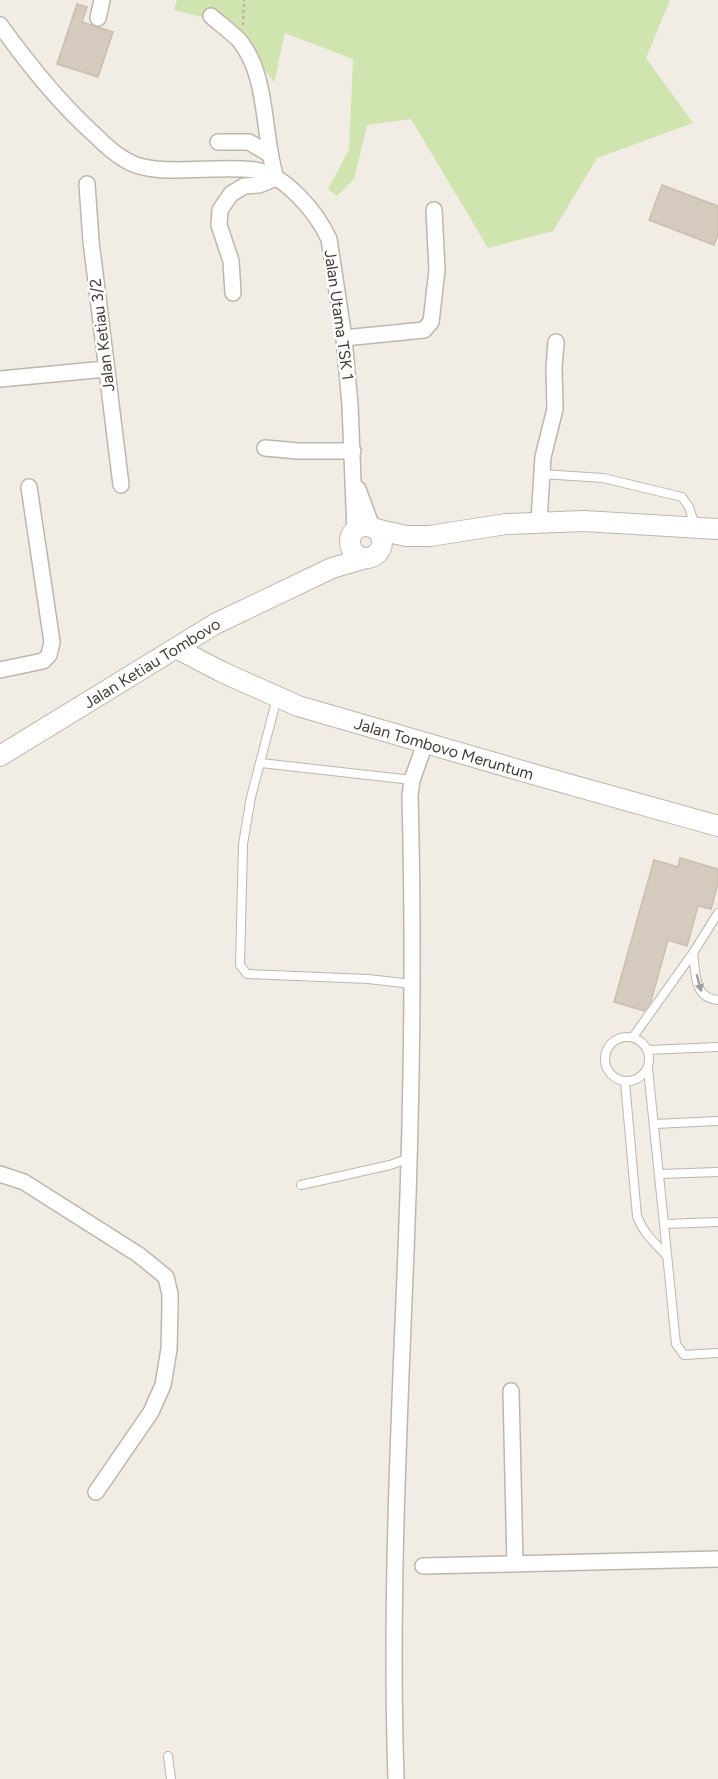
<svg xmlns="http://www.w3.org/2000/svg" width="718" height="1779" viewBox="0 0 718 1779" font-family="Figtree,sans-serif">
	<rect width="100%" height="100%" fill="#f1ece4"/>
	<polygon fill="#d0e4af" points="177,0 670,0 646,58 693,123 597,158 553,231 488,248 411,119 367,125 354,179 337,196 328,189 349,150 353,59 285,33 274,82 230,24 174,10"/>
	<g fill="#d5cabe" stroke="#ccbeae" stroke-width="1.5">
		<polygon points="77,4 87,7 82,22 113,32 98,77 57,64"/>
		<polygon points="662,185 718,206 718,235 714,245 649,220"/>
		<polygon points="680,858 718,869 718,883 711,909 698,906 687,946 668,940 651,1001 644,1011 614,1002 654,860 678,867"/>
	</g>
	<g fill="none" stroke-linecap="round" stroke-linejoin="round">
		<defs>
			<g id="service">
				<polyline points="542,474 603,478 682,497 689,507 695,526"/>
				<polyline points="277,698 251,797 243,844 240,965 247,974 368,979 412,984"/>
				<polyline points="261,763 412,780"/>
				<path d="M693 953C696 973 693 998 718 1000"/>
				<circle cx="627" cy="1059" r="22"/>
				<polyline points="633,1037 693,953 718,913"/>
				<polyline points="648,1050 718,1047"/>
				<polyline points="648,1069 664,1224 718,1222"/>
				<path d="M625 1082 637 1216C643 1233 655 1243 667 1256"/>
				<polyline points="655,1124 718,1121"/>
				<polyline points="660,1174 718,1172"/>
				<polyline points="301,1185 390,1165 409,1158"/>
				<polyline points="664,1224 676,1344 684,1355 718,1353"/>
				<polyline points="168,1756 171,1779"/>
			</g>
			<g id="minor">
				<path d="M211 16C220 24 230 31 239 40 269 76 262 134 276 178L259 185 244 186 231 194 220 210 219 225 231 261 233 293"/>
				<polyline points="98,18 102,0"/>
				<path d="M0 25C29 65 59 103 96 136 104 144 113 153 124 159 139 169 159 170 177 170 202 170 229 167 255 170 285 174 317 213 329 239L344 338 350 405 355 531"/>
				<polyline points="218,142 249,142 269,154"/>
				<polyline points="87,184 91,241 121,485"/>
				<polyline points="344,338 424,330 431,322 437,270 434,210"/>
				<polyline points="0,379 106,369"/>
				<polyline points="265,448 298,451 353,451"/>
				<polyline points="358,489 372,527"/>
				<polyline points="539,521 543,457 555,409 554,368 556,342"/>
				<polyline points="0,670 43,661 49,655 52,642 29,487"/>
				<polyline points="0,1174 24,1182 139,1255 166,1277 170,1294 170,1308 169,1349 163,1385 151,1412 96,1492"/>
				<polyline points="511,1391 515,1564"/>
				<polyline points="423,1566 718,1559"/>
				<path d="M396 1779C390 1602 399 1427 406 1251 412 1099 414 947 410 796L412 780 425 744"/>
			</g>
			<g id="tertiary">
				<circle cx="366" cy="542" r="16"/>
				<polyline points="375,529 406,536 430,536 506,524 584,521 718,529"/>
				<path id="s1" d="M178 649 222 672 298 706 543 777 718 826"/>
				<path id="s2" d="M0 756 215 624 332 568 363 559"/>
			</g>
		</defs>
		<use href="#service" stroke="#bfb6ab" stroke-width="10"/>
		<use href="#minor" stroke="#bfb6ab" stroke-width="18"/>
		<use href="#tertiary" stroke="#bfb6ab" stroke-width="22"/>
		<polyline stroke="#bdad9a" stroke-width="2" stroke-dasharray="3 3" stroke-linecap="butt" points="243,25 244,0"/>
		<use href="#service" stroke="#fff" stroke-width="8"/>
		<use href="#minor" stroke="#fff" stroke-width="15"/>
		<use href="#tertiary" stroke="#fff" stroke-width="20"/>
	</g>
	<defs><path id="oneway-solid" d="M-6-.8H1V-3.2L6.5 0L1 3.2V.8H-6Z" transform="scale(1.5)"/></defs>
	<use fill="#a19e9a" href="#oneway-solid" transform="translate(699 983) rotate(75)"/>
	<g text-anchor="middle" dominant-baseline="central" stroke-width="5" stroke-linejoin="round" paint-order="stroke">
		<g font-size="16" fill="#433c35" stroke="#fff">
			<text transform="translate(339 315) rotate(82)">Jalan Utama TSK 1</text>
			<text transform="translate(102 335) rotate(-97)">Jalan Ketiau 3/2</text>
			<text stroke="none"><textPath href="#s2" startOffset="178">Jalan Ketiau Tombovo</textPath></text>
			<text stroke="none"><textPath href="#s1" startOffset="285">Jalan Tombovo Meruntum</textPath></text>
		</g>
	</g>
</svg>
